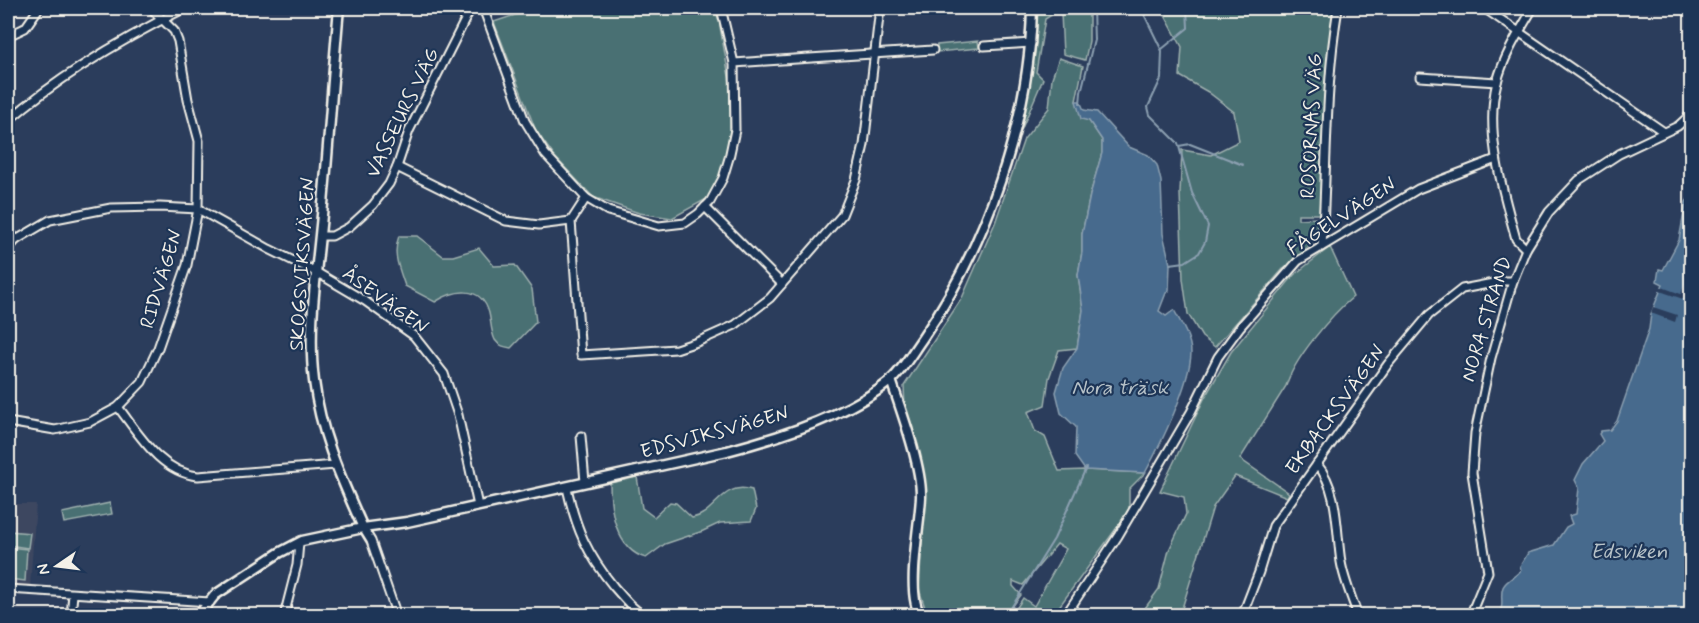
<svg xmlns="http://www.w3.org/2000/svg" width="1699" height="623" viewBox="0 0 1699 623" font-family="Mynerve,sans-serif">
	<rect width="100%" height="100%" fill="#2b3d5c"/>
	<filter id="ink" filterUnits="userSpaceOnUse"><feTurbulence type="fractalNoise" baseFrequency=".0167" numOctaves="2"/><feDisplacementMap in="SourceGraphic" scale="12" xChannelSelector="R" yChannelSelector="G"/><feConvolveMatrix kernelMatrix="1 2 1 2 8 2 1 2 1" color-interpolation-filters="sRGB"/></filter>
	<g filter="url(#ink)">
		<polygon fill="#3c4761" points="8,504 36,504 30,587 8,585"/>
		<g fill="#496f73" stroke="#9eb0ae" stroke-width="1.5">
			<polygon points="523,8 715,8 719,21 730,82 730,129 724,170 710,197 672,218 639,213 593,197 554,156 536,131 494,22 524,12"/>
			<polygon points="1036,8 1054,8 1055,13 1045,19 1036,72 1043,79 1017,140 1035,51"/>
			<polygon points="1059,8 1089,8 1089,41 1085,60 1063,54 1061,13"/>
			<polygon points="1161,8 1333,8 1326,73 1321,214 1298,214 1298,219 1319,218 1317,237 1291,265 1283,269 1215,347 1202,337 1188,314 1183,279 1180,193 1182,150 1211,155 1239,141 1234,112 1208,92 1180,76 1182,47"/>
			<polygon points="978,41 979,48 937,52 937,45"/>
			<polygon points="1059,58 1083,66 1076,101 1102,140 1102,153 1090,195 1082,234 1082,252 1078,275 1083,310 1077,348 1059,350 1049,378 1045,405 1028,412 1035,431 1045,437 1059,471 1085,470 1145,473 1129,489 1129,511 1053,615 1012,615 1023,598 1034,606 1066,549 1057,544 1023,585 1013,581 1013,586 1021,595 1006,615 931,615 926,611 919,589 925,498 923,468 905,408 904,386 962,298 995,223 1024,139 1049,108 1052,78"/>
			<path d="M399 236H417L443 256H453L479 248 494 266 515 265 532 289 536 322 511 348C505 347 499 346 495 340 491 332 491 321 489 313 481 284 454 290 435 302L405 286C399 268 392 254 399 236Z"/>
			<path d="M1330 247 1353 297C1331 315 1294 359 1286 386L1240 459 1289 493 1287 497 1235 476 1213 507 1180 615H1140L1159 589 1169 550 1186 514 1184 497 1160 491 1205 397 1231 352 1294 275Z"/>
			<path d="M637 477 642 508 654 517 670 502 676 503 692 518C715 515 722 480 752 490L756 509 751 521 720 523 703 531 665 544 646 558C616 550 610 510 610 483Z"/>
			<polygon points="110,503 112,514 64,523 62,513"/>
			<polygon points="9,531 30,533 28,548 8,545"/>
			<polygon points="8,547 27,549 25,581 8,579"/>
		</g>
		<g fill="#466a8d" stroke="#8ca0b1" stroke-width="1.5">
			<path d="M1076 101H1080L1084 110 1097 112 1129 147 1148 155 1157 165 1161 181 1163 234 1170 264 1169 291 1166 293 1159 311 1166 316 1174 310C1181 323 1191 338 1191 353 1190 384 1161 444 1145 473L1085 470 1075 456 1076 427 1061 413 1056 392 1063 368 1077 348 1083 310 1078 275 1082 252V234L1090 195 1102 153V140L1089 121 1081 119Z"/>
			<path d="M1691 183V615L1497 616C1506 605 1499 597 1503 587 1507 579 1516 577 1521 570L1520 566 1528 553 1554 545 1566 527 1572 524 1569 516 1576 514 1579 488 1575 480 1583 464 1603 441 1599 434 1601 431 1610 430 1617 421 1649 329 1651 314 1663 284 1657 281 1659 269 1663 270 1679 240 1686 202 1689 198Z"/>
		</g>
		<g fill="#2b3d5c">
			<polygon points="1685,284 1689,285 1683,299 1657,290 1659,286 1681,294"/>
			<polygon points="1653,307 1677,315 1675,322 1651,313"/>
		</g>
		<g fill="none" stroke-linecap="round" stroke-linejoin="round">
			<g stroke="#8ca0b1" stroke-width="2">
				<polyline points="1143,8 1143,12 1162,51 1161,79 1148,107 1150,115 1178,143 1192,193 1208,226 1205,242 1199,253 1185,262 1170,264"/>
				<polyline points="1162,49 1188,28 1187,8"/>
				<polyline points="1080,104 1081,92 1094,40 1093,8"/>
				<polyline points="1179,146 1190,144 1243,165"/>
				<polyline points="1006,616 1054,539 1086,468"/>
			</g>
			<defs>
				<g id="minor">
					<polyline points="483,8 525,121 545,154 586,198 608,211 659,226 685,223 698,214 710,202 723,178 729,158 735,130 734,63 721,8"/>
					<polyline points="1484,8 1664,132"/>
					<polyline points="8,36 25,28 39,8"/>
					<polyline points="984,46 1031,43"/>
					<polyline points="734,63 933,50"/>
					<polyline points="1420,77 1497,82"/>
					<path d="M8 121C60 75 123 39 185 8"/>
					<polyline points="397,167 506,221 539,225 571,221"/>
					<polyline points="586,198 571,221 581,355 676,349 697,342 735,325 770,298 842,215 856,180 864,145 880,8"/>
					<polyline points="705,207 782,284"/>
					<polyline points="8,229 16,240"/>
					<polyline points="320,236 332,236 349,227 373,205 389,184 397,167 409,131 471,8"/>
					<path d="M1322 246C1327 166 1325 86 1338 8"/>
					<polyline points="8,249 16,240 50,220 111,208 160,207 198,209 269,249 316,272 365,301 414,336 444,374 458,415 478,506"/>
					<path d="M1526 249 1516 239C1503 191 1484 132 1497 82 1504 55 1520 31 1533 8"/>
					<path d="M118 407C139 434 160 472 198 476L336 465"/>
					<polyline points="8,422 55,430 90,422 118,407 142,382 158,348 187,265 198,209 199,141 188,100 178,41 174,31 151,8"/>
					<polyline points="581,436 585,482"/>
					<path d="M1317 464C1339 490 1336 531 1341 562 1344 580 1352 598 1358 616"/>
					<path d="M567 488C576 529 587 554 614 587 624 598 632 609 645 616"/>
					<polyline points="363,528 371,541 397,616"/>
					<polyline points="8,589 210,602"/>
					<polyline points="71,616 73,594"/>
					<polyline points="284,616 297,565 299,543"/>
					<polyline points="905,616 917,610"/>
					<polyline points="1065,616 1118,536 1191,412 1218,357 1240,327 1298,261 1418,189 1496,159"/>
					<polyline points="1242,616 1259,572 1273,526 1388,364 1429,315 1462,289 1504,281 1513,281"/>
					<polyline points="1470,616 1488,572 1472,473 1475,433 1491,358 1513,281 1526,249 1549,212 1579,180 1619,154 1678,126 1690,115 1692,110"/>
				</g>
				<g id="tertiary">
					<path d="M339 8C332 83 328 160 320 235 315 284 308 333 314 381 321 436 341 478 363 528"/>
					<path d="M891 380C901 410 922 467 921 497 920 524 905 596 921 616"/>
					<path d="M198 616 215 595 279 553 302 541 363 528 407 522 727 451C777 438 848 415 889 382 902 371 912 353 922 339 986 246 1030 121 1032 8"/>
				</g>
			</defs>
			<use href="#minor" stroke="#f4f1e8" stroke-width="11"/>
			<use href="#tertiary" stroke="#f4f1e8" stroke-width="13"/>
			<use href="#minor" stroke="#1d3557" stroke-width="7"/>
			<use href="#tertiary" stroke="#1d3557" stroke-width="8"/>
		</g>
	</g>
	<g text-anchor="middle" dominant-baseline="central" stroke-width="4.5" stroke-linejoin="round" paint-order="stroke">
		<g font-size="20" fill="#f4f1e8" stroke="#1d3557">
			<text transform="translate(403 113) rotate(-64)">VASSEURS VÄG</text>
			<text transform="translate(1312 126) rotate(-87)">ROSORNAS VÄG</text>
			<text transform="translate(1342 217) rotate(-33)">FÅGELVÄGEN</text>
			<text transform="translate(303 264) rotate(-86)">SKOGSVIKSVÄGEN</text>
			<text transform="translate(162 279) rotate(-73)">RIDVÄGEN</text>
			<text transform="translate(385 301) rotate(36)">ÅSEVÄGEN</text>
			<text transform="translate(1487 319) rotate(-73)">NORA STRAND</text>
			<text transform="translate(1336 410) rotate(-54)">EKBACKSVÄGEN</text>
			<text transform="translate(715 433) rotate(-15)">EDSVIKSVÄGEN</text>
		</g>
		<g font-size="21" font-style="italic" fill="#b7c2c8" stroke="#1d3557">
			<text x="1120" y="388">Nora träsk</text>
			<text x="1629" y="552">Edsviken</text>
		</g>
	</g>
	<rect width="1699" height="623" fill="none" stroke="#1d3557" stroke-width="30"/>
	<rect x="15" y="15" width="1669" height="593" fill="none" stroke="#f4f1e8" stroke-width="2" filter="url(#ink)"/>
	<g transform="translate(57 566) rotate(256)" stroke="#1d3557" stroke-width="4.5" paint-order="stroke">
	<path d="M0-4.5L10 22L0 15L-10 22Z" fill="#f4f1e8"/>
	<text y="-9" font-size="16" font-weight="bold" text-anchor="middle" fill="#f4f1e8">N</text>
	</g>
</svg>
